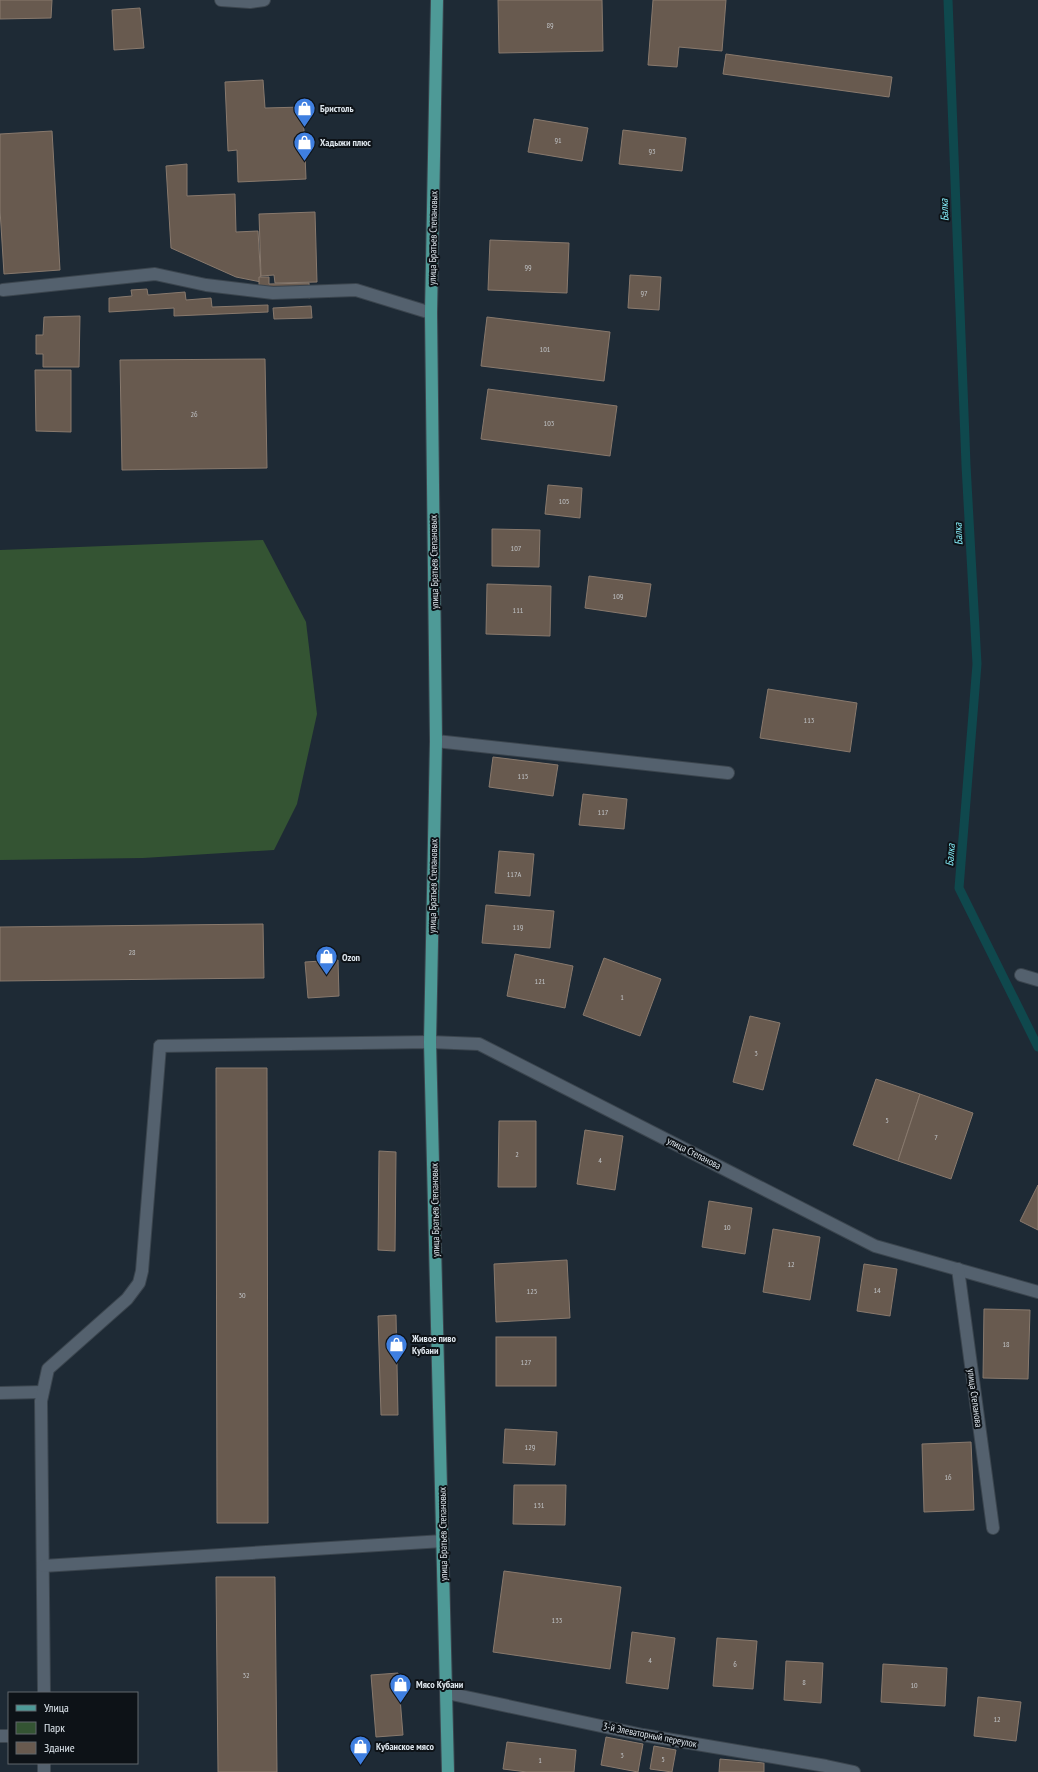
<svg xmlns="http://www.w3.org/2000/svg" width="1038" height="1772" viewBox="0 0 1038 1772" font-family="'PT Sans Narrow',sans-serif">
	<rect width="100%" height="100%" fill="#1e2a35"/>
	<polygon fill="#345433" points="263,540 306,622 317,714 297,804 274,850 143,858 0,860 0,550"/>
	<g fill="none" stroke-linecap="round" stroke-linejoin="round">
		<polyline stroke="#0f484d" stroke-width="9" points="948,0 966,465 977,664 959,888 1038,1047"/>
	</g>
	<g fill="#685a4f" stroke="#88796d">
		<polygon points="0,0 52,0 51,18 0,19"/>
		<polygon points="498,0 602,0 603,51 499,53"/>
		<polygon points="653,0 726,0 722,51 679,47 677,67 648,65"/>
		<polygon points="140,8 144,48 114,50 112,10"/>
		<polygon points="726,54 892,77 889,97 723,74"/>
		<polygon points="263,80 265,108 303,107 306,179 238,182 237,150 228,151 225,82"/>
		<polygon points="534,119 588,128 582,161 528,152"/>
		<polygon points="623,130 686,138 682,171 619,164"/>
		<polygon points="52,131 60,270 4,274 0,210 0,134"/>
		<polygon points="187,164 187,196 235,194 236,232 258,231 261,282 236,277 171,248 166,166"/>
		<polygon points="315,212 317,282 275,283 274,275 261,276 259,214"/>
		<polygon points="490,240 569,243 567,293 488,290"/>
		<polygon points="630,275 661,277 659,310 628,308"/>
		<polygon points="259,277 269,277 269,284 309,283 310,298 259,289"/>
		<polygon points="147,289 148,295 185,292 186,300 211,298 212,307 268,305 268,312 174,316 174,308 109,312 109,298 132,296 131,290"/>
		<polygon points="311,306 312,318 274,319 273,308"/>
		<polygon points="80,316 79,367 43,367 43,354 36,354 36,335 43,335 44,317"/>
		<polygon points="487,317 610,332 604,381 481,366"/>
		<polygon points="265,359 267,468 122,470 120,360"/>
		<polygon points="35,370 71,370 71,432 36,431"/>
		<polygon points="488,389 617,406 610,456 481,439"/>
		<polygon points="548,485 582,488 580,518 545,514"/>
		<polygon points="492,529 540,530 539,567 492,566"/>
		<polygon points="589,576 651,584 646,617 585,608"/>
		<polygon points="487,584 551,586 550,636 486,634"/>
		<polygon points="768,689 857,703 850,752 760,738"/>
		<polygon points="493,757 558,765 553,796 489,787"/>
		<polygon points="583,794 627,799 624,829 579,825"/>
		<polygon points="499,851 534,854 530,896 495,893"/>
		<polygon points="486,905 554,911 550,948 482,943"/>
		<polygon points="263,924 264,978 0,981 0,927"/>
		<polygon points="515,954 573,966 565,1008 507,996"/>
		<polygon points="604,958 661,979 640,1036 583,1015"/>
		<polygon points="338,960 339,996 308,998 305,962"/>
		<polygon points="750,1016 780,1023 763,1090 733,1082"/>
		<polygon points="216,1068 267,1068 268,1523 217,1523"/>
		<polygon points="876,1079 920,1094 898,1161 853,1145"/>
		<polygon points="920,1094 973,1113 951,1179 898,1161"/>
		<polygon points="499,1121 536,1121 536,1187 498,1187"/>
		<polygon points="585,1130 623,1136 615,1190 577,1184"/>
		<polygon points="379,1151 396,1152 395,1251 378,1250"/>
		<polygon points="1038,1185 1038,1230 1020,1221"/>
		<polygon points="709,1201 752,1208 745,1254 702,1247"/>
		<polygon points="773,1229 820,1237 810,1300 763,1292"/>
		<polygon points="567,1260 570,1318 496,1322 494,1264"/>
		<polygon points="864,1264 897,1269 890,1316 857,1311"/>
		<polygon points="984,1309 1030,1310 1028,1379 983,1378"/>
		<polygon points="396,1315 398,1415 381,1415 378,1316"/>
		<rect x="496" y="1337" width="60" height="49"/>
		<polygon points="505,1429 557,1432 555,1465 503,1463"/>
		<polygon points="971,1442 974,1510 924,1512 922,1444"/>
		<polygon points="514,1485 566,1485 565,1525 513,1524"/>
		<polygon points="504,1571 621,1587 610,1669 493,1652"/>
		<polygon points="216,1577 275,1577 277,1772 218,1772"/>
		<polygon points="632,1632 675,1638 668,1689 626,1683"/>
		<polygon points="717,1638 757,1641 753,1689 713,1686"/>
		<polygon points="786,1661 823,1663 821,1703 784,1700"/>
		<polygon points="883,1664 947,1668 945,1706 881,1702"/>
		<polygon points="398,1673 403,1735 376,1737 371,1675"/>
		<polygon points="978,1697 1021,1702 1016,1741 974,1736"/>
		<polygon points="606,1737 643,1744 638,1772 601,1765"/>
		<polygon points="507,1742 576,1750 574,1772 527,1772 503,1769"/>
		<polygon points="654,1746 676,1750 672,1772 650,1769"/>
		<polygon points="720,1759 764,1763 764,1772 719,1772"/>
	</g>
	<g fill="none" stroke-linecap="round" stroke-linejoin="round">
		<defs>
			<g id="lane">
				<polyline points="221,0 250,2 264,0"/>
				<polyline points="3,290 155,274 206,285 273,293 356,290 431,313"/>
				<polyline points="436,741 728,773"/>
				<polyline points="0,1393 42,1392"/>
				<polyline points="44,1693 41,1401 48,1369 127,1299 139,1283 142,1271 160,1046"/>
				<polyline points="0,1736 9,1736"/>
				<polyline points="44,1763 44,1772"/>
			</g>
			<g id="street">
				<polyline points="1021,975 1038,980"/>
				<polyline points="160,1046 430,1042 479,1044 875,1246 1038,1292"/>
				<polyline points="958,1269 993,1528"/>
				<polyline points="43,1566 443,1541"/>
				<polyline points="447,1693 643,1735 826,1766 854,1772"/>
			</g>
			<polyline id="primary" points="437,0 431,313 436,741 430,1042 448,1772"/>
		</defs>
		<use href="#lane" stroke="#3b454e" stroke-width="14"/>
		<use href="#street" stroke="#3b454e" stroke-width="14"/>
		<use href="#primary" stroke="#3b454e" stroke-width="14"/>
		<use href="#lane" stroke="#54616e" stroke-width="12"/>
		<use href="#street" stroke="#54616e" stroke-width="12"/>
		<use href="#primary" stroke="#4e9a97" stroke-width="12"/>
	</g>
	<defs>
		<symbol id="shop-pin" viewBox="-11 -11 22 30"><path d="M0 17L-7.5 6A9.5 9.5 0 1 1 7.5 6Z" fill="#3f7fe0" stroke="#0d1217"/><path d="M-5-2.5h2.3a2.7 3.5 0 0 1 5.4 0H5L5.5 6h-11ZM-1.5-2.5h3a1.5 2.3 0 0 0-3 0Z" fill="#fff"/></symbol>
	</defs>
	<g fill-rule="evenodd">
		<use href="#shop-pin" x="292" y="96" width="25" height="34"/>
		<use href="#shop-pin" x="292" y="130" width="25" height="34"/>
		<use href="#shop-pin" x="314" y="944" width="25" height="34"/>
		<use href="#shop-pin" x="384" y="1332" width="25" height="34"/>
		<use href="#shop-pin" x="388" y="1672" width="25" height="34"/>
		<use href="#shop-pin" x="348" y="1734" width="25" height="34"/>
	</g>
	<g text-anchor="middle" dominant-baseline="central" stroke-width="4" stroke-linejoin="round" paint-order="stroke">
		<g font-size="8" fill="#c0c3c6">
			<text x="550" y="25">89</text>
			<text x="558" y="140">91</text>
			<text x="652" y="151">93</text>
			<text x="528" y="267">99</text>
			<text x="644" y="293">97</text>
			<text x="545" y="349">101</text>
			<text x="194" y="414">26</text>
			<text x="549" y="423">103</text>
			<text x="564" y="501">105</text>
			<text x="516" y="548">107</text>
			<text x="618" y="596">109</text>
			<text x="518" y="610">111</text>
			<text x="809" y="720">113</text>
			<text x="523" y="776">115</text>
			<text x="603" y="812">117</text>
			<text x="514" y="874">117А</text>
			<text x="518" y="927">119</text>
			<text x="132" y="952">28</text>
			<text x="540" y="981">121</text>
			<text x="622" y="997">1</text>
			<text x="756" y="1053">3</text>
			<text x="887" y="1120">5</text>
			<text x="936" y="1137">7</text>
			<text x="517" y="1154">2</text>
			<text x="600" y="1160">4</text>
			<text x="727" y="1227">10</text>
			<text x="791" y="1264">12</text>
			<text x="877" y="1290">14</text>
			<text x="532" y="1291">125</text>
			<text x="242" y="1295">30</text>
			<text x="1006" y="1344">18</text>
			<text x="526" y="1362">127</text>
			<text x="530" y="1447">129</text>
			<text x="948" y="1477">16</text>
			<text x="539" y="1505">131</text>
			<text x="557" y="1620">133</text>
			<text x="650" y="1660">4</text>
			<text x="735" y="1664">6</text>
			<text x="246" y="1675">32</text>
			<text x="804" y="1682">8</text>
			<text x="914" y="1685">10</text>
			<text x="997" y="1719">12</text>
			<text x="622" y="1755">3</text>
			<text x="663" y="1759">5</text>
			<text x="540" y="1760">1</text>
		</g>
		<g font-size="10" font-weight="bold" fill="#dee6ed" stroke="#0d1217" text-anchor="start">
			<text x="320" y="108">Бристоль</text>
			<text x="320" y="142">Хадыжи плюс</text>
			<text x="342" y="957">Ozon</text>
			<text x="412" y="1338">Живое пиво<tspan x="412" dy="12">Кубани</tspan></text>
			<text x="416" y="1684">Мясо Кубани</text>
			<text x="376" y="1746">Кубанское мясо</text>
		</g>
		<g font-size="10" fill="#dee6ed" stroke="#0d1217">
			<text transform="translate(433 238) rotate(-89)">улица Братьев Степановых</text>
			<text transform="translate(434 562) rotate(-91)">улица Братьев Степановых</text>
			<text transform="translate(433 886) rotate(-89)">улица Братьев Степановых</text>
			<text transform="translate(694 1153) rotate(27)">улица Степанова</text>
			<text transform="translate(435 1210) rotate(-91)">улица Братьев Степановых</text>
			<text transform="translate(975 1398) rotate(82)">улица Степанова</text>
			<text transform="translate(443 1534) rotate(-91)">улица Братьев Степановых</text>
			<text transform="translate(650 1735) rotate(11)">3-й Элеваторный переулок</text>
		</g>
		<g font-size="11" font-style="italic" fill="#88f3fe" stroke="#0d1217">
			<text transform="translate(944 210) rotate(-92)">Балка</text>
			<text transform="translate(958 534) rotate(-93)">Балка</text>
			<text transform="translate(950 855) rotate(-85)">Балка</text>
		</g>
	</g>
	<rect x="8" y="1692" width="130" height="72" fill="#0d1217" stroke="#61676d"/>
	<rect x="16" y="1705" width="20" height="6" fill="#4e9a97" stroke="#61676d"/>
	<text x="44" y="1712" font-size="12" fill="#dee6ed">Улица</text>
	<rect x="16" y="1722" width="20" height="12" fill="#345433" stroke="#61676d"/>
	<text x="44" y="1732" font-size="12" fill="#dee6ed">Парк</text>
	<rect x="16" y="1742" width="20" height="12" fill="#685a4f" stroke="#61676d"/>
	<text x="44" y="1752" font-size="12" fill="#dee6ed">Здание</text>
</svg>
